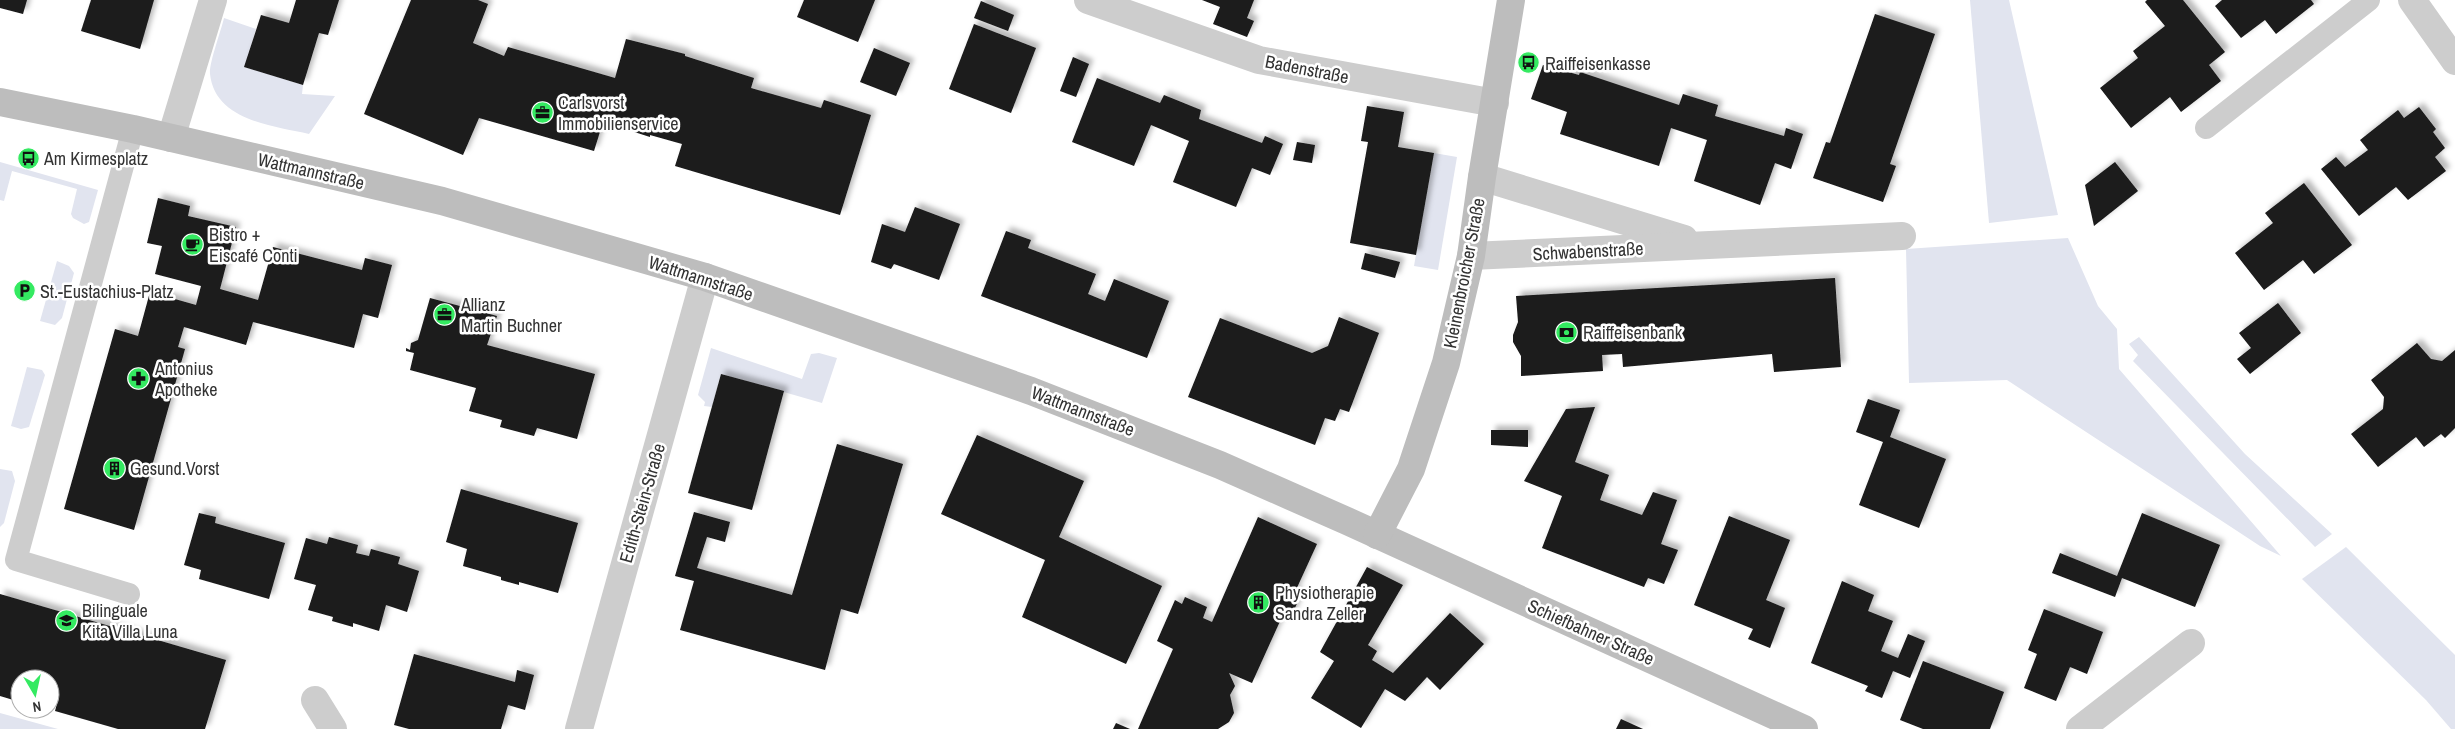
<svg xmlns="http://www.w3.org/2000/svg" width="2455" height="729" viewBox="0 0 2455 729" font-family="'Archivo Narrow',sans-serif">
	<defs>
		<filter id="shadow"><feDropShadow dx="4.5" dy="-4.5" stdDeviation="2.5" flood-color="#0004"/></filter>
	</defs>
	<rect width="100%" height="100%" fill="#fff"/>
	<g fill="#e1e4ef">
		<polygon points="1970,0 2009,0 2058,215 1989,223"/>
		<path d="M224 18 256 29 245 67 303 85 302 94 335 96 309 134C274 126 215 121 210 74 209 63 221 31 224 18Z"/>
		<polygon points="1434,153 1457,157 1438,270 1414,266"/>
		<polygon points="0,162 98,190 89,222 84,224 73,218 71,214 77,189 12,171 4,201 0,200"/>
		<polygon points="2068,238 2098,306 2117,329 2119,369 2281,556 2260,546 2007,380 1909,383 1906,249"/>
		<polygon points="57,261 69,266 74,273 62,318 55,325 40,321"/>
		<polygon points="2139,337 2245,454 2332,534 2315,547 2133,361 2138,355 2129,344"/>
		<polygon points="711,348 802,379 811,354 819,353 837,358 822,403 721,374 712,407 704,406 705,402 698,395"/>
		<polygon points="27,367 42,370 45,375 29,427 21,429 11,426"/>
		<polygon points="0,469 12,471 15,481 4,523 0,527"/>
		<polygon points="2346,547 2455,655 2455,729 2451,729 2426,700 2302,579"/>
		<polygon points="0,713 58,729 0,729"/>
	</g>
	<g fill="#1a1a1a" filter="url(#shadow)">
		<polygon points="0,0 27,0 23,14 0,8"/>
		<polygon points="91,0 154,0 140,49 81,31"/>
		<polygon points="296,0 339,0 328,35 319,33 303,85 244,67 261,15 289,23"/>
		<polygon points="411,0 478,0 488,4 473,43 504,56 508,47 615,78 626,39 685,54 685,56 754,78 751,88 821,108 824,100 871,115 840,215 675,166 682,144 650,135 650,137 603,122 594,151 479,118 463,155 364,114"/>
		<polygon points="804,0 875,0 858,42 797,17"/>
		<polygon points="1202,0 1254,0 1247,18 1254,21 1247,37 1213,24 1220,7"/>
		<polygon points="2147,0 2183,0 2225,52 2209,65 2221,81 2181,112 2170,97 2131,128 2100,88 2138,58 2133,51 2165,26 2145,2"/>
		<polygon points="2222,0 2311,0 2314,4 2276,34 2265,20 2241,38 2215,6"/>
		<polygon points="981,1 1014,15 1008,31 974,18"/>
		<polygon points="1875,14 1935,34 1890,164 1896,166 1883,202 1813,178 1826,142 1830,143"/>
		<polygon points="974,24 1036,48 1011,113 949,89"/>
		<polygon points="874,48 910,63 896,96 860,82"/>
		<polygon points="1073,57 1089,64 1076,97 1060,91"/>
		<polygon points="1543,65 1579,75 1580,72 1679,105 1683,94 1718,105 1715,116 1784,136 1786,128 1803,134 1791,169 1775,163 1760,205 1694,181 1707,140 1671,128 1659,166 1560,134 1567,112 1531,99"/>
		<polygon points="1097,78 1160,103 1164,95 1201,110 1199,119 1262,143 1265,136 1283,144 1270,175 1252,168 1236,207 1173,182 1189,141 1151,125 1134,166 1072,142"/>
		<polygon points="1367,106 1404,112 1398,147 1434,153 1416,255 1350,243 1368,142 1361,141"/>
		<polygon points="2419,107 2436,129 2433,132 2445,148 2435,157 2446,171 2408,200 2396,187 2359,216 2321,169 2336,157 2345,167 2368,150 2360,140 2398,110 2404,118"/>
		<polygon points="1297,142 1315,145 1312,163 1293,160"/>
		<polygon points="2115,162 2138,191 2094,226 2085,185"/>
		<polygon points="2304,183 2352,245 2314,274 2303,260 2264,290 2235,253 2273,223 2265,213"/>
		<polygon points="158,198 190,206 188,216 236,227 220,289 258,300 273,247 362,270 365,258 392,265 378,318 363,314 354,348 253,322 246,345 184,327 178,347 185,349 134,530 64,509 115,329 138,336 150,292 196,305 201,286 155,274 162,246 147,243"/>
		<polygon points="915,207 960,224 939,280 894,264 891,269 871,262 882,224 905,232"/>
		<polygon points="1006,231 1031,240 1028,248 1096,274 1088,294 1105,301 1114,279 1169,301 1147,358 981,296"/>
		<polygon points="1365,253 1400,262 1395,278 1361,269"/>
		<polygon points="1835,278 1841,367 1774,372 1772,354 1623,367 1622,354 1602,355 1603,371 1521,376 1521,356 1513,342 1513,335 1518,322 1516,296"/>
		<polygon points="430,298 497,316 487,345 595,374 577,439 537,428 534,436 500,427 502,420 469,411 476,388 410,370 414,353 406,351 406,348 410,350 411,343 418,340"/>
		<polygon points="2278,303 2301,333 2250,374 2237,359 2251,348 2239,333"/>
		<polygon points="1339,317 1379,333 1349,412 1340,409 1335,421 1325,418 1315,445 1188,397 1220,318 1312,353 1328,346"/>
		<polygon points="2417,343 2431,359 2442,361 2455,350 2455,428 2445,438 2441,434 2424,447 2416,437 2378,467 2351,434 2383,409 2384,397 2371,380"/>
		<polygon points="721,374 784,391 752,510 688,493"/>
		<polygon points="1868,399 1900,410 1890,437 1946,459 1919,528 1859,505 1883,442 1856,432"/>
		<polygon points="1595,407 1575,462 1609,475 1600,500 1642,515 1653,492 1677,500 1661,544 1678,550 1664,584 1648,578 1644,587 1542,548 1562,496 1524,481 1566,409"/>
		<polygon points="1491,430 1528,430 1528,447 1491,445"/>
		<polygon points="977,435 1084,481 1059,537 1162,586 1126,664 1022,617 1045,560 941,514"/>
		<polygon points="837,444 903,464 858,614 841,609 825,670 680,630 694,581 675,576 694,512 730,522 725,542 707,537 697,568 792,595"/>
		<polygon points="461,489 578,523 558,593 519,582 519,585 501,580 501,577 463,566 467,549 446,542"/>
		<polygon points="199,513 216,517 215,523 285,543 269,599 199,579 201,570 184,565"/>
		<polygon points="2142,513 2220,545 2195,607 2122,578 2115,597 2052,573 2060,553 2117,576"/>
		<polygon points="1729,516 1790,540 1766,600 1785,608 1770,648 1748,639 1753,629 1694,605"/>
		<polygon points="1258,517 1317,544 1295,592 1301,594 1289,622 1281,619 1252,683 1229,673 1235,686 1230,695 1234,713 1229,722 1218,729 1138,729 1173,649 1157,641 1175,600 1182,604 1185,597 1207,607 1203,618 1212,622"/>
		<polygon points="329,537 358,545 356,553 369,556 371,549 400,557 398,564 419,571 407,612 386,605 379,631 353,623 353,627 332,621 333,617 308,610 316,585 294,579 306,538 327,544"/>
		<polygon points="1367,567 1403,585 1368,645 1377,651 1372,660 1393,673 1450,613 1484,644 1440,690 1427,677 1405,701 1385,689 1361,728 1311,698 1334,661 1320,652"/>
		<polygon points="1842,581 1874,595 1868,611 1893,621 1881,651 1898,658 1908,634 1925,641 1910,678 1893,671 1882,698 1865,691 1868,686 1811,663"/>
		<polygon points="0,594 226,660 205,729 118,729 55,711 58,700 50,697 50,679 20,679 20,702 0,696"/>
		<polygon points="2044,609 2103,632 2087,674 2070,667 2056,701 2024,688 2037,654 2028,650"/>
		<polygon points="414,654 515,682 517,670 534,675 525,710 508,705 501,729 409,729 394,725"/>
		<polygon points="1923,661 2004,692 1990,729 1923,729 1900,720"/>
		<polygon points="1621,719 1643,729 1616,729"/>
		<polygon points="1116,723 1130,729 1113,729"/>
	</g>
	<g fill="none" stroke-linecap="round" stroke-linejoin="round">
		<g stroke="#cdcdcd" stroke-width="22">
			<polyline points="2206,128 2369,0"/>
			<polyline points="129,594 16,560 133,129"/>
		</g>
		<g stroke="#cdcdcd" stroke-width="28">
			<polyline points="1088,0 1259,60 1495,103"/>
			<polyline points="2412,0 2455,61"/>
			<polyline points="171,138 213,0"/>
			<polyline points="1482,177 1684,239"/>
			<polyline points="1471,256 1902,236"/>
			<polyline points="315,700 333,729"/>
			<polyline points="579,729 705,277"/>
			<polyline points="2080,729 2191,643"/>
		</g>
		<g stroke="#bdbdbd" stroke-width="28">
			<polyline points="0,102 133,129 442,201 705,277 1031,391 1220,465 1347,521 1804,729"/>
			<polyline points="1377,535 1411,469 1446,363 1471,256 1482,177 1511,0"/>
		</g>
	</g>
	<defs>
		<symbol id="bus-disc" viewBox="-11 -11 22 22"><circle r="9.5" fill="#34ea61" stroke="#fff"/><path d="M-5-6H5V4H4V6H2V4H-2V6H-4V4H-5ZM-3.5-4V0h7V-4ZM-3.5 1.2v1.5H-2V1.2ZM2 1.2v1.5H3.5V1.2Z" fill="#111"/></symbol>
		<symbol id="office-disc" viewBox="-11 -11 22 22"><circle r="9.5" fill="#34ea61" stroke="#fff"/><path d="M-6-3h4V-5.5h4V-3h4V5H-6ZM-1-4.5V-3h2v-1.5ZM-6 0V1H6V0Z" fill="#111"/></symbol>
		<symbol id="cafe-disc" viewBox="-11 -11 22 22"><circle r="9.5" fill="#34ea61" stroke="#fff"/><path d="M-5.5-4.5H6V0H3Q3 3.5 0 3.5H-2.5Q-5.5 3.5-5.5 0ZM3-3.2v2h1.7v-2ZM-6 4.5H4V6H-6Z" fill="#111"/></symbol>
		<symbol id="parking-disc" viewBox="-11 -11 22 22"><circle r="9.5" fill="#34ea61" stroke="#fff"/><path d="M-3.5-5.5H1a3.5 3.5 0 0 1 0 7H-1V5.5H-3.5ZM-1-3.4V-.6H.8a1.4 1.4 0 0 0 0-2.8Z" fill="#111"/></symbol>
		<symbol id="bank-disc" viewBox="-11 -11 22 22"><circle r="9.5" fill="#34ea61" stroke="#fff"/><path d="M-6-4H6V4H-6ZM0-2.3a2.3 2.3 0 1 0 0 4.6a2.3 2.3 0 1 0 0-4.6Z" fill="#111"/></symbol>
		<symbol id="pharmacy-disc" viewBox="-11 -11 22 22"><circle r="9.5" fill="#34ea61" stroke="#fff"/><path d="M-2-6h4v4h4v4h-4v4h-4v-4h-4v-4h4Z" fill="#111"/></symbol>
		<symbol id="building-disc" viewBox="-11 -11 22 22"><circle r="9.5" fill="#34ea61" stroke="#fff"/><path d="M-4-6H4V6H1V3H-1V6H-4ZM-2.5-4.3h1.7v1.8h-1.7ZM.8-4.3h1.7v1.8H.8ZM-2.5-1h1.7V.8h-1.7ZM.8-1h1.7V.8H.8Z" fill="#111"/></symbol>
		<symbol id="school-disc" viewBox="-11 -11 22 22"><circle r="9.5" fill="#34ea61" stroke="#fff"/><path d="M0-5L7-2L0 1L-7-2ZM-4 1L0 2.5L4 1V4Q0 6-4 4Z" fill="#111"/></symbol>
	</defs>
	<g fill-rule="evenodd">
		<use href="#bus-disc" x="1516" y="50" width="25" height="25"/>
		<use href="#office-disc" x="530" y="100" width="25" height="25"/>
		<use href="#bus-disc" x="16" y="146" width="25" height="25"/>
		<use href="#cafe-disc" x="180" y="232" width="25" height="25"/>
		<use href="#parking-disc" x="12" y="278" width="25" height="25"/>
		<use href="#office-disc" x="432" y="302" width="25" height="25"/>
		<use href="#bank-disc" x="1554" y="320" width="25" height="25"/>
		<use href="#pharmacy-disc" x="126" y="366" width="25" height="25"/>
		<use href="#building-disc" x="102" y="456" width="25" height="25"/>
		<use href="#building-disc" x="1246" y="590" width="25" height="25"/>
		<use href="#school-disc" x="54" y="608" width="25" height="25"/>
	</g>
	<g text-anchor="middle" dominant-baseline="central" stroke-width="5" stroke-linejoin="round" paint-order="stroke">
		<g font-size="18" fill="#333" stroke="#fff" text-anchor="start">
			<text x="1545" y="63">Raiffeisenkasse</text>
			<text x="558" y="102">Carlsvorst<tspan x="558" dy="21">Immobilienservice</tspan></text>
			<text x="44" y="158">Am Kirmesplatz</text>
			<text x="209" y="234">Bistro +<tspan x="209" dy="21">Eiscafé Conti</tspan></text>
			<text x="40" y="291">St.-Eustachius-Platz</text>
			<text x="461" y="304">Allianz<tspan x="461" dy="21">Martin Buchner</tspan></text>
			<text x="1583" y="332">Raiffeisenbank</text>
			<text x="155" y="368">Antonius<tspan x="155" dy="21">Apotheke</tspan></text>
			<text x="130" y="468">Gesund.Vorst</text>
			<text x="1275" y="592">Physiotherapie<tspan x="1275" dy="21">Sandra Zeller</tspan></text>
			<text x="82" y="610">Bilinguale<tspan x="82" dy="21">Kita Villa Luna</tspan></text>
		</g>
		<g font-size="18" fill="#333" stroke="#fff">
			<text transform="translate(1307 69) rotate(11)">Badenstraße</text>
			<text transform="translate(311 171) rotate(13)">Wattmannstraße</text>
			<text transform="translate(1588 251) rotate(-3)">Schwabenstraße</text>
			<text transform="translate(1464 273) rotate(-79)">Kleinenbroicher Straße</text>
			<text transform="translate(701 278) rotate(18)">Wattmannstraße</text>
			<text transform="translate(1083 411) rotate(21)">Wattmannstraße</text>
			<text transform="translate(642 503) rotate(-74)">Edith-Stein-Straße</text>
			<text transform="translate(1591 632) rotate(24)">Schiefbahner Straße</text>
		</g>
	</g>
	<g transform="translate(35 694) rotate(171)"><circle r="24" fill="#ffffff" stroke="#adadad"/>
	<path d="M0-4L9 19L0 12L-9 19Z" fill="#34ea61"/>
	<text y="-8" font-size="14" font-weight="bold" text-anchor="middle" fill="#333333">N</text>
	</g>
</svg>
